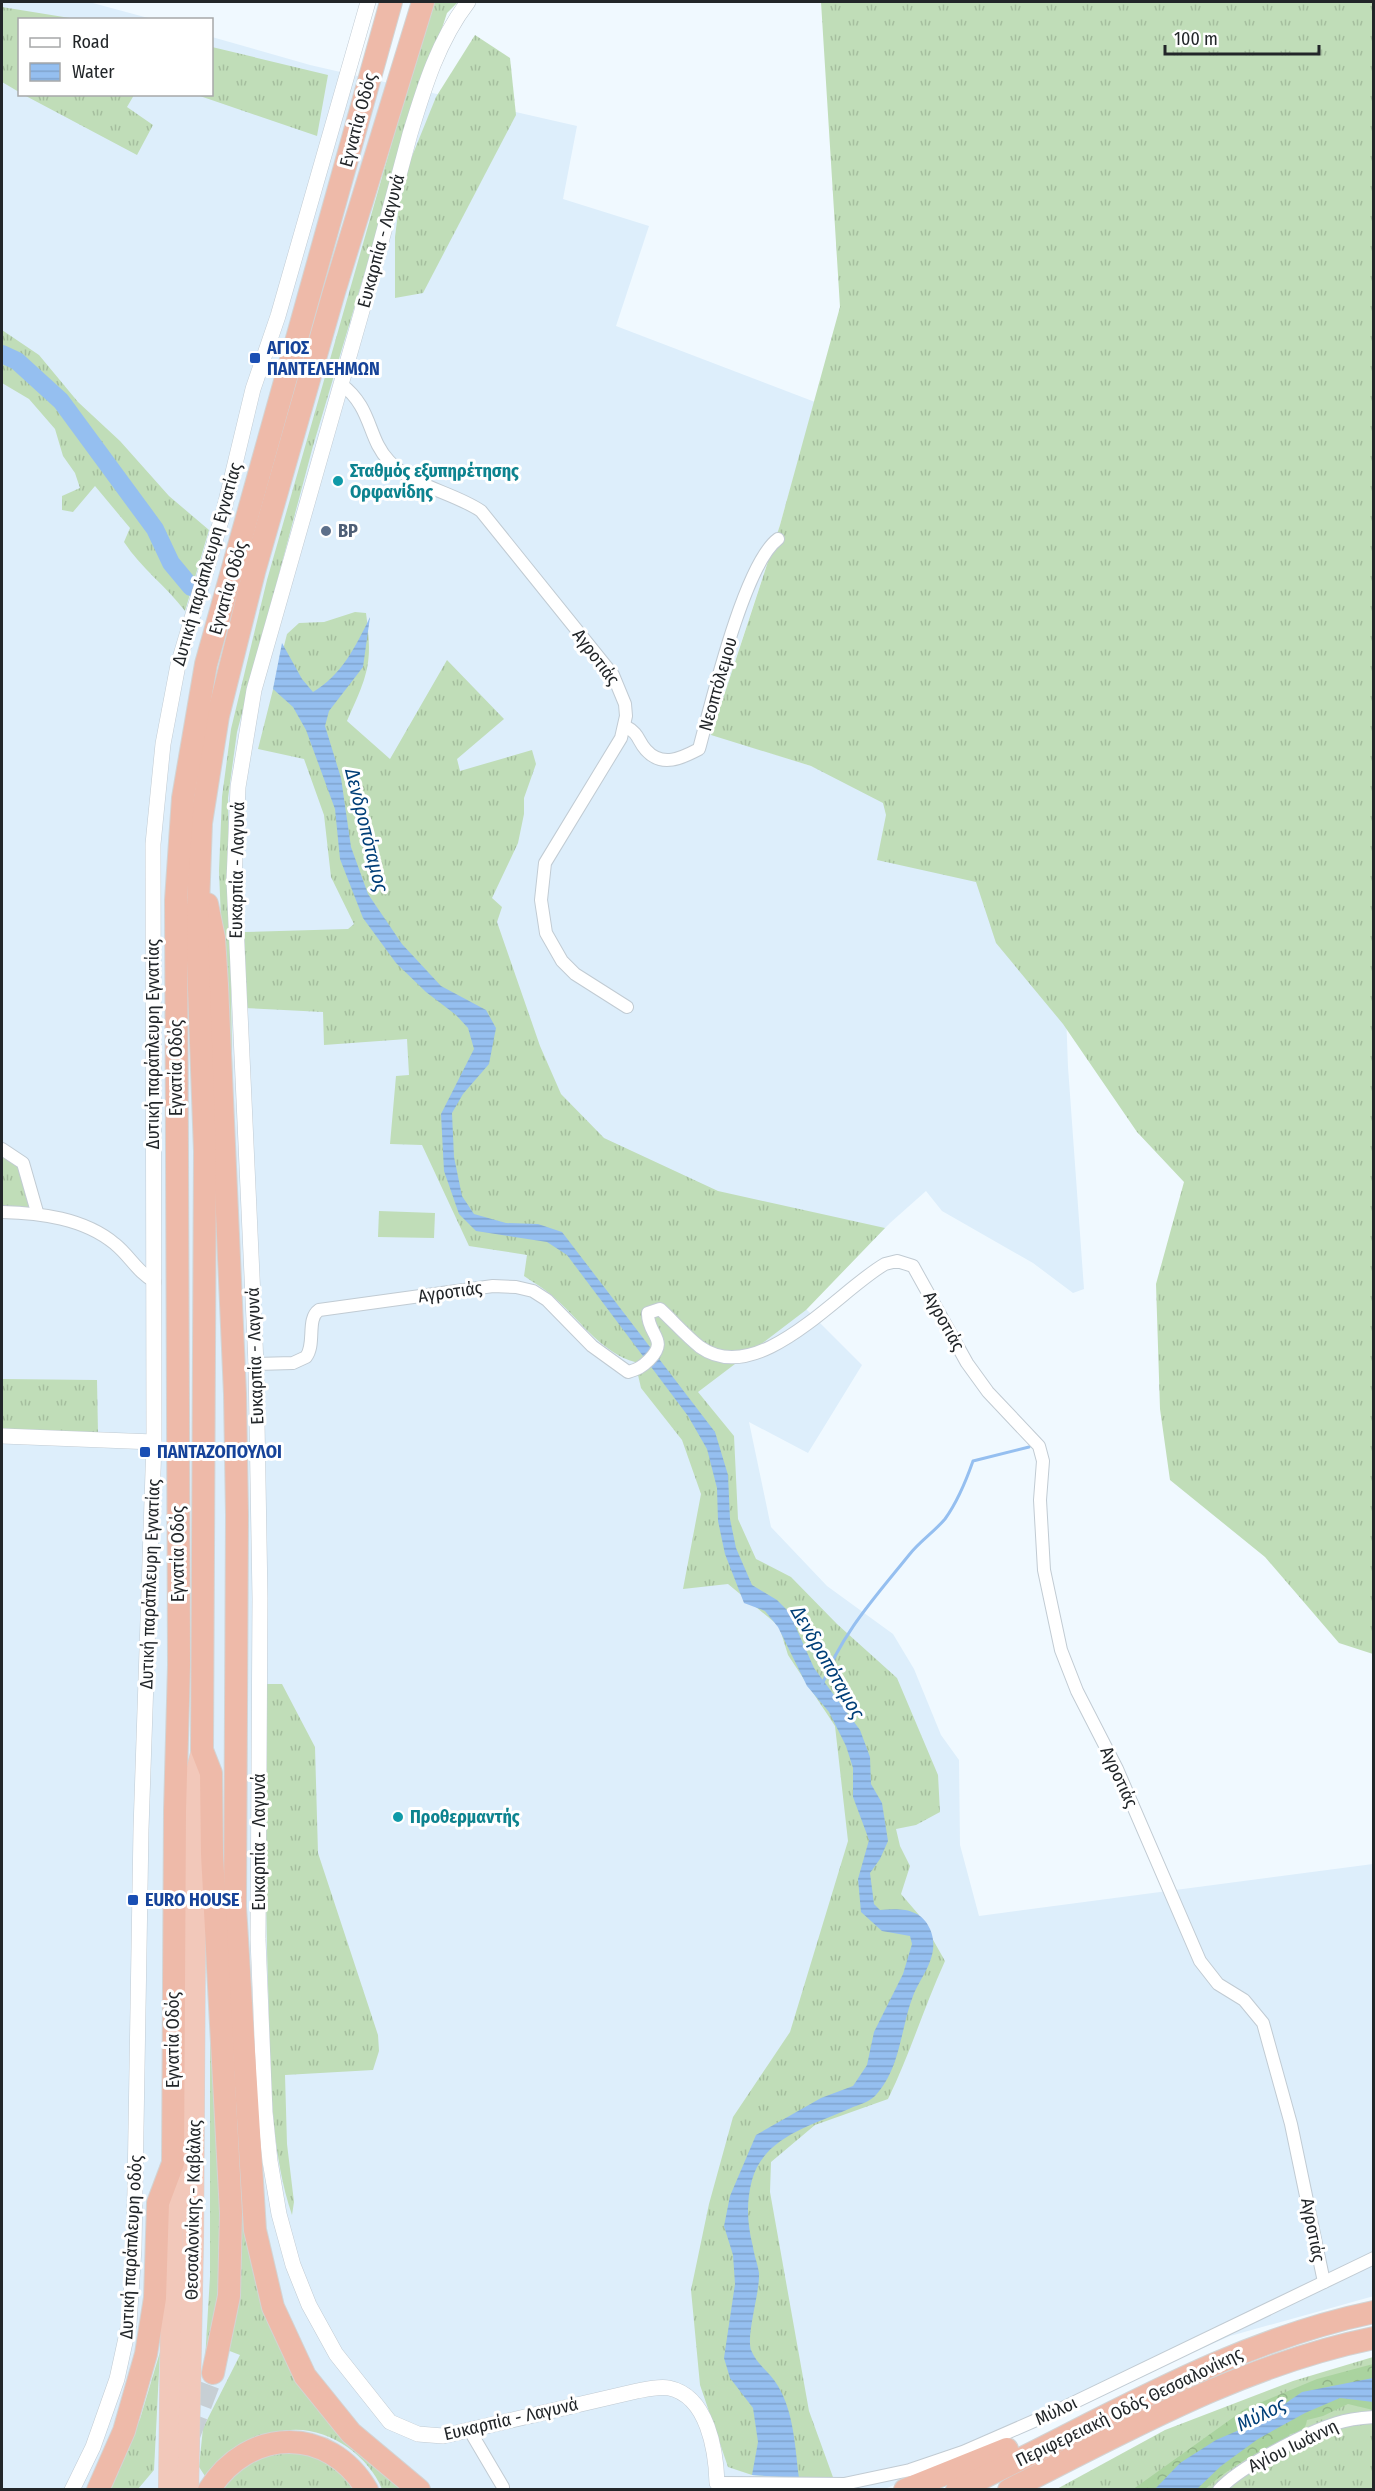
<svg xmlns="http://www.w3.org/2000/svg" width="1375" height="2491" viewBox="0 0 1375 2491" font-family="'Fira Sans Condensed',sans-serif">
	<defs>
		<pattern id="grass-tufts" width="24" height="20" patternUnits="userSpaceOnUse" patternTransform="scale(1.5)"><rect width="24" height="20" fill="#c0ddb8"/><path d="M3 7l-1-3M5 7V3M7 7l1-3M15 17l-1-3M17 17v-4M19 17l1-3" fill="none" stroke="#a5be9e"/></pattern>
		<pattern id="forest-crowns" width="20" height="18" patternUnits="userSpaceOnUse" patternTransform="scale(1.5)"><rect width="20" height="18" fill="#aad39f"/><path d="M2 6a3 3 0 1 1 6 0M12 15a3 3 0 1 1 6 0" fill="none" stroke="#92b589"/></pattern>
		<pattern id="water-rules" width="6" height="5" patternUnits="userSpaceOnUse" patternTransform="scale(1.5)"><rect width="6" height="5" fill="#95bff0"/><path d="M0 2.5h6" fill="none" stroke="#80a4ce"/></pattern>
	</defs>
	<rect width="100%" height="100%" fill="#f0f9ff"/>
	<polygon fill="#ddeefb" points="2,2 89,2 152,19 20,20 20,94 212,94 212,37 310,65 577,126 563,199 649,226 616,326 815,402 780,525 711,734 811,766 904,800 1064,956 1068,1067 1084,1289 1073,1293 1033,1263 942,1211 926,1191 890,1223 806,1309 862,1365 808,1453 749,1422 771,1527 827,1586 893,1634 914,1669 941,1735 959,1760 960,1845 979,1916 1373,1864 1374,2296 1230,2336 885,2489 2,2490"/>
	<g fill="url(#grass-tufts)">
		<polygon points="432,2 458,2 447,13 395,171 313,446 237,732 228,798 233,1119 229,1113 219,871 222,797 231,729 267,580"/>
		<polygon points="821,2 1373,2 1373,1654 1339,1643 1265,1557 1170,1480 1160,1409 1156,1284 1184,1182 1137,1132 1063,1024 996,943 976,882 877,860 886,815 883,803 811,766 711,735 780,525 840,307"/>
		<polygon points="2,7 76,19 20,20 19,92 2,82"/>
		<polygon points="475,35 510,58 516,115 423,293 395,298 395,237 402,181 436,97"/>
		<polygon points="212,47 328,75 317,136 197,95 212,94"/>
		<polygon points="24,95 134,95 127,107 153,125 137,155"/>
		<path d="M2 330 39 355 78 402 120 441 169 496 209 530 185 611C166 586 141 568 124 542L130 528 95 486 73 512 62 510V496L80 488 75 473 63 456 55 429 29 399 2 383Z"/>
		<path d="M355 612 366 613C373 664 368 674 347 721L390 759 447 660 504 719 457 759 460 771 532 750 536 764 524 798V814L518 843 492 898 502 907 497 922 540 1046 561 1094 604 1138 718 1191 885 1228 806 1310 698 1392 734 1436 738 1519 756 1559 791 1577 837 1624 897 1678 938 1775 940 1812 916 1825 896 1829 900 1846 910 1866 901 1894 919 1915 945 1961C924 2007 910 2054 888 2099L815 2125 771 2162 770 2192 809 2411 834 2480 752 2475 728 2467 700 2385 691 2290 709 2204 733 2117 790 2032 848 1841 835 1726 788 1655 779 1626 728 1584 683 1589 701 1494 682 1440 641 1388 635 1362C604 1354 581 1322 558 1301 548 1291 536 1284 524 1276L527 1255 469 1246 422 1145 390 1144 396 1076 409 1075 407 1039 324 1045 323 1012 244 1008V932L348 929 354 924 331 877 324 815 304 759 258 749 287 634 299 623 324 622Z"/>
		<polygon points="2,1157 19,1159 29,1182 28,1209 2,1208"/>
		<polygon points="2,1379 97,1380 98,1434 2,1432"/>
		<path d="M265 1684H282L315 1747 318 1853 378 2035 379 2051 373 2070 285 2075 287 2144 294 2202 292 2215C271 2152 271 2083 269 2017 265 1906 265 1795 265 1684Z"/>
		<polygon points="210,1996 225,2271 205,2361 210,2276"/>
		<path d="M238 2207H244L269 2315 411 2489H382C366 2450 315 2418 272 2434 254 2440 223 2467 207 2479L199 2467 203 2428 240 2355 227 2350Z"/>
		<polygon points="160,2352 154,2470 138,2489 107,2490 140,2419"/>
		<polygon points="1373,2357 1373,2489 1055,2490 1165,2430 1293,2381"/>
		<polygon points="308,2448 362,2490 219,2490 252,2455"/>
	</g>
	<path fill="url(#forest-crowns)" d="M1373 2364V2410L1348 2404 1323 2416 1307 2420C1305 2431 1301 2432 1290 2434L1287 2440C1256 2451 1229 2468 1205 2489L1132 2490 1245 2409 1317 2379Z"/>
	<polygon fill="#c0ddb8" points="379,1211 435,1213 434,1238 378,1237"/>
	<g fill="url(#water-rules)">
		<path d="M370 617 363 667 329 711 325 726 341 778 351 847 368 894 402 944 441 986 486 1010 496 1028 489 1064 463 1094 452 1113 454 1157 462 1196 474 1214 506 1223 538 1224 562 1232 715 1432 728 1475 730 1519 736 1548 752 1585 777 1600 789 1612 814 1668 860 1730 870 1757 871 1784 882 1803 888 1841 880 1859 870 1873 874 1904 880 1910C900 1908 921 1908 930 1929 941 1955 922 1974 913 1996 900 2030 901 2068 875 2096 869 2102 858 2105 851 2108 814 2125 764 2136 752 2180 746 2203 747 2223 753 2247 754 2255 758 2265 759 2273 760 2293 746 2334 751 2350 757 2365 770 2372 778 2386 794 2413 795 2447 799 2478L752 2475 758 2442 753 2408 730 2378 724 2358 735 2284 733 2255 724 2226 730 2196 756 2135 821 2098 853 2086 867 2065 874 2032 903 1974 912 1944 910 1936 882 1931 861 1912 858 1879 869 1840 853 1797V1768L846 1746 829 1712 807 1686 778 1627 765 1611 744 1603 725 1554 718 1521 717 1488 707 1449 688 1416 567 1255 547 1242 476 1231 459 1214 444 1171 441 1114 474 1049 468 1028 456 1015 426 992 396 963 363 918 340 859 335 809 306 730 293 707 273 689 282 643 302 679 313 692C341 676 356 646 370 617Z"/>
		<polygon points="1373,2378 1373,2402 1340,2398 1305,2413 1258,2439 1221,2466 1197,2489 1155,2489 1180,2463 1216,2440 1260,2421 1302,2392"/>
	</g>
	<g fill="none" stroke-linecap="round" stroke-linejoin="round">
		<path stroke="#95bff0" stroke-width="3" d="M822 1685C841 1634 876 1596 909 1555 919 1542 934 1532 945 1519 958 1501 966 1481 973 1461L1029 1447"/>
		<polyline stroke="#95bff0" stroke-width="18" points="2,354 17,361 61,401 155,529 171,563 191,587"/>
		<polyline stroke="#c7cfd4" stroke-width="22" stroke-dasharray="22 11" stroke-linecap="butt" points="189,2436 213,2373"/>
		<defs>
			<g id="minor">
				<path d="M341 384C373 408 367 438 389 461 413 487 453 492 481 511L613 675 625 704 626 716 621 738 545 863 541 900 546 933 562 961 575 974 627 1007"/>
				<path d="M625 726C640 734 637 740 646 750 662 768 682 758 699 749 711 705 744 564 778 539"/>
				<polyline points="2,1149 23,1163 37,1212"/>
				<path d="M2 1212C40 1213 84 1218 115 1244 130 1256 137 1272 155 1282"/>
				<path d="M256 1364 293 1363 306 1357C316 1344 306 1319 319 1310L493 1286 516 1287 533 1291 547 1300 592 1346 628 1372C638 1369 642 1367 649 1360 670 1339 647 1335 648 1313L660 1309C673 1321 686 1336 700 1347 759 1389 839 1290 885 1264L897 1261 913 1266 967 1363 988 1392 1039 1446 1043 1461 1040 1500 1044 1570 1061 1650 1077 1691 1117 1769 1200 1961 1218 1984 1244 2000 1263 2023 1291 2124 1324 2282"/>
				<polyline points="470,2431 503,2487"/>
				<polyline points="717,2483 844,2484 910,2470 963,2452 1050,2414 1374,2258"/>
				<path d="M1219 2490C1239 2467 1308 2432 1337 2423 1349 2419 1361 2418 1374 2417"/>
			</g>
			<g id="tertiary">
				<path d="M468 2C438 41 424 88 410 134L373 272 254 690 238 787 234 880 256 1364 260 1598 258 1939 265 2112 270 2161 279 2214 293 2265 309 2305 336 2354 390 2422 418 2434 443 2436 637 2391C647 2389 659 2386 669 2388 708 2396 716 2451 717 2483"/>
				<polyline points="2,1436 154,1442"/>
				<polyline points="72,2490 93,2447 117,2379 129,2324 134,2248 141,1829 154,1442 153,844 163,744 178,665 223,514 253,389 278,316 368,2"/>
			</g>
			<g id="trunk">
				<polyline points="169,2490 173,2166"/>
				<polyline points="188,2490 193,2240 196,1774 202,1750"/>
			</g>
			<g id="motorway">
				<polyline points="207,904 214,938 217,985 235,1394 237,1515 235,1907 255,2230 273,2307 305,2376 351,2433 419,2490"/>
				<polyline points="213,2373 229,2296 231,2213 212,1854 211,1773 202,1750 205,1151 197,934 201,823 218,716 254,572 334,292 423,2"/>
				<polyline points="98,2490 124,2431 146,2354 155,2298 158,2203 173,2163 175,1811 179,1665 176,900 183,798 206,664 391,2"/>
				<path d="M209 2490C248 2427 329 2425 367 2490"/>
				<polyline points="905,2490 1007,2449"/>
				<path d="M957 2490C1094 2426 1224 2343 1374 2312"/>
				<path d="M1009 2490C1128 2430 1242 2365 1374 2338"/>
			</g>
		</defs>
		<use href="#minor" stroke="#c1cbd3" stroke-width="14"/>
		<use href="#tertiary" stroke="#c1cbd3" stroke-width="16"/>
		<use href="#trunk" stroke="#d3d4d4" stroke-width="22"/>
		<use href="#motorway" stroke="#d3d4d4" stroke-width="24"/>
		<use href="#minor" stroke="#fff" stroke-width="12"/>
		<use href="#tertiary" stroke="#fff" stroke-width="15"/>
		<use href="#trunk" stroke="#f2c8ba" stroke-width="21"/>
		<use href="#motorway" stroke="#eebaa9" stroke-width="22"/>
	</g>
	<g fill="#1a4fb4" stroke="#fff" stroke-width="2">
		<rect x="249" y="352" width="12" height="12" rx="3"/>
		<rect x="139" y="1446" width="12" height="12" rx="3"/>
		<rect x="127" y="1894" width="12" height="12" rx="3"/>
	</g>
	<g fill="#0f9aa8" stroke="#fff" stroke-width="2">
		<circle cx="338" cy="481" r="6"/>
		<circle cx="398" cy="1817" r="6"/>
	</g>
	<circle fill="#5c6f8a" stroke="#fff" stroke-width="2" cx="326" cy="531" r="6"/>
	<g text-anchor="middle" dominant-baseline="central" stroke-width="6" stroke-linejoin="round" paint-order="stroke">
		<g font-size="18" fill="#222629" stroke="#fff">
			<text transform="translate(358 120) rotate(-75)">Εγνατία Οδός</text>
			<text transform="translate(381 241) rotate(-75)">Ευκαρπία - Λαγυνά</text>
			<text transform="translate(207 564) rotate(-74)">Δυτική παράπλευρη Εγνατίας</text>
			<text transform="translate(228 588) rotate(-74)">Εγνατία Οδός</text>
			<text transform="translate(596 657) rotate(53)">Αγροτιάς</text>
			<text transform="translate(718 684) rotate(-74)">Νεοπτόλεμου</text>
			<text transform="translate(237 870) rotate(-89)">Ευκαρπία - Λαγυνά</text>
			<text transform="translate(153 1044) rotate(-90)">Δυτική παράπλευρη Εγνατίας</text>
			<text transform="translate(176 1068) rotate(-90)">Εγνατία Οδός</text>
			<text transform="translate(450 1292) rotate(-8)">Αγροτιάς</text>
			<text transform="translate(944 1321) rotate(61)">Αγροτιάς</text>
			<text transform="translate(255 1356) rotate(-92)">Ευκαρπία - Λαγυνά</text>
			<text transform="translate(178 1554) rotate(-90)">Εγνατία Οδός</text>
			<text transform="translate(150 1584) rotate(-88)">Δυτική παράπλευρη Εγνατίας</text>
			<text transform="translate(1119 1777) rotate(65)">Αγροτιάς</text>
			<text transform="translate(259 1842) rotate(-90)">Ευκαρπία - Λαγυνά</text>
			<text transform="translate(173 2040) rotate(-90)">Εγνατία Οδός</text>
			<text transform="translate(193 2210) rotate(-89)">Θεσσαλονίκης - Καβάλας</text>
			<text transform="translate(1313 2230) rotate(79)">Αγροτιάς</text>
			<text transform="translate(131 2247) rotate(-87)">Δυτική παράπλευρη οδός</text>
			<text transform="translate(1129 2407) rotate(-26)">Περιφερειακή Οδός Θεσσαλονίκης</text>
			<text transform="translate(1056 2411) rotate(-25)">Μύλοι</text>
			<text transform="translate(511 2419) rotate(-13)">Ευκαρπία - Λαγυνά</text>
			<text transform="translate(1293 2446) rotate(-26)">Αγίου Ιωάννη</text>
		</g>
		<g font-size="18" font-weight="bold" fill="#164399" stroke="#fff" text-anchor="start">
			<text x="267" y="348">ΑΓΙΟΣ<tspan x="267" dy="21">ΠΑΝΤΕΛΕΗΜΩΝ</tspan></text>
			<text x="157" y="1452">ΠΑΝΤΑΖΟΠΟΥΛΟΙ</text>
			<text x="145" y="1900">EURO HOUSE</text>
		</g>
		<g font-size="18" font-weight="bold" fill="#0d838f" stroke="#fff" text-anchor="start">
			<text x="350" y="471">Σταθμός εξυπηρέτησης<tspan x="350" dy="21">Ορφανίδης</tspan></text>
			<text x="410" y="1817">Προθερμαντής</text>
		</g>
		<g font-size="18" font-weight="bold" fill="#4e5e75" stroke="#fff" text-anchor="start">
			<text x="338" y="531">BP</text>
		</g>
		<g font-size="20" font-style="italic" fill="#003f78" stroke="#fff">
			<text transform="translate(367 830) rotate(76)">Δενδροπόταμος</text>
			<text transform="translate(828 1662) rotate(60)">Δενδροπόταμος</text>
			<text transform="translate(1261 2414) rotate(-26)">Μύλος</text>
		</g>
	</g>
	<rect width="1375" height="2491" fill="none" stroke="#222629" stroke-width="6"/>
	<rect x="18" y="18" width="195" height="78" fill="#ffffff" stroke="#a7a8a9" stroke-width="1.5"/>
	<rect x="30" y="38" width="30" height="9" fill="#ffffff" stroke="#a7a8a9" stroke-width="1.5"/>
	<text x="72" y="48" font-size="18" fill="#222629">Road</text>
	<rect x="30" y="63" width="30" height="18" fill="url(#water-rules)" stroke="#a7a8a9" stroke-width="1.5"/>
	<text x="72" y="78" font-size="18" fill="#222629">Water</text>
	<path d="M1165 45v9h154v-9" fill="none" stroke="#222629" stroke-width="3"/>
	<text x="1174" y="45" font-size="18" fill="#222629" stroke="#ffffff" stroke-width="4.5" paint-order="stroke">100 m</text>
</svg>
